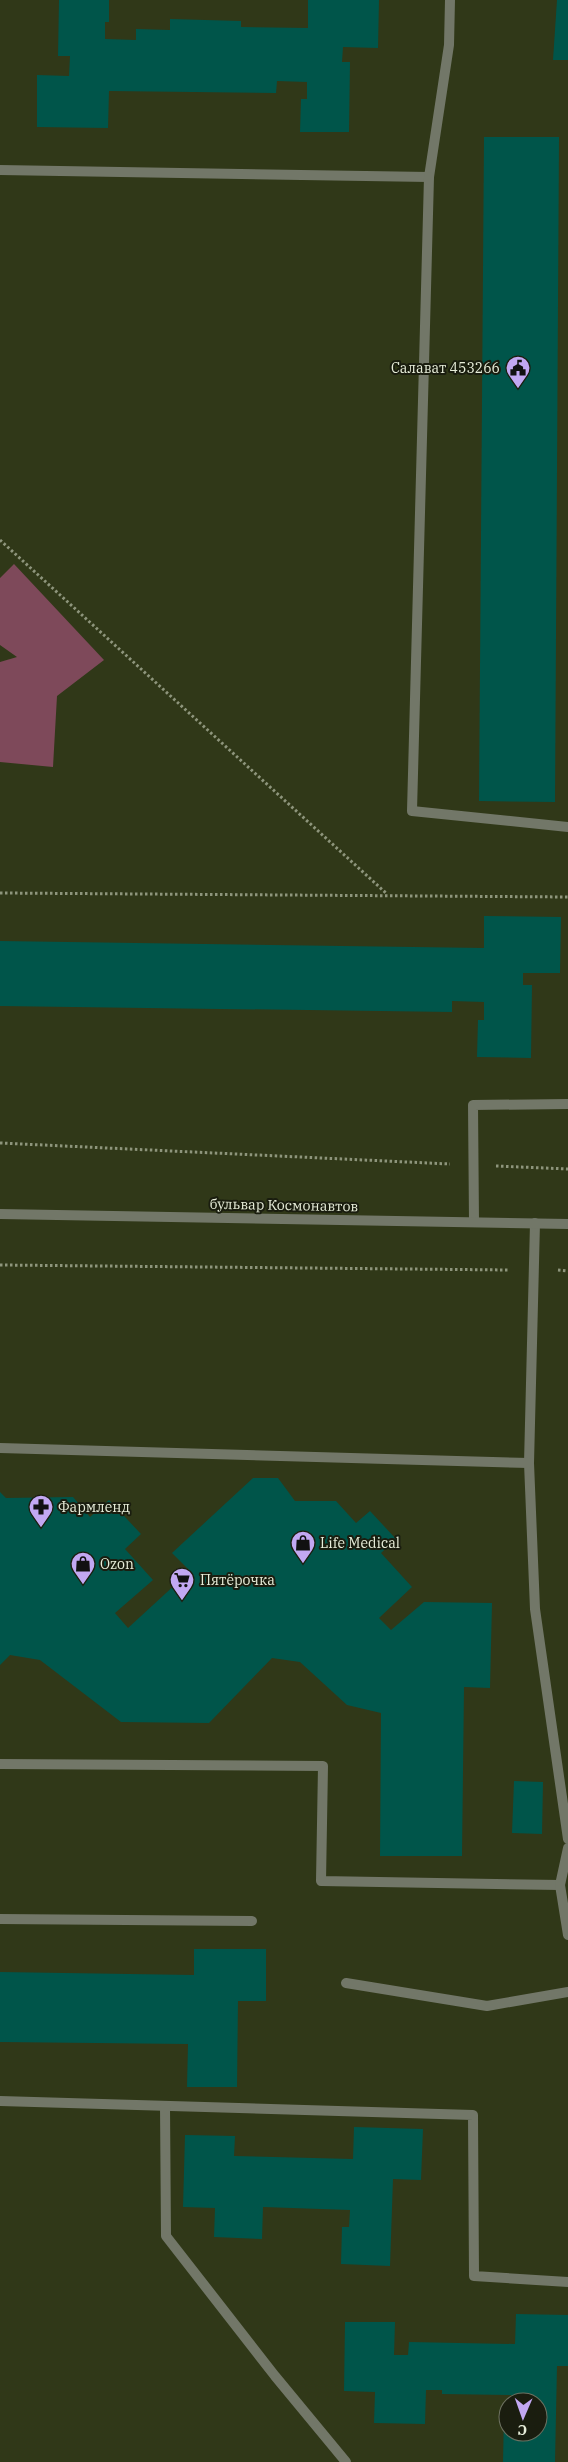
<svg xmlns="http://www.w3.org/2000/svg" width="568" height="2462" viewBox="0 0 568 2462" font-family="'IBM Plex Serif',serif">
	<rect width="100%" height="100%" fill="#303818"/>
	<polygon fill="#7e495a" points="14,564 104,660 57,696 53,767 0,762 0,662 17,657 0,645 0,578"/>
	<g fill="#00554a">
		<polygon points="59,0 109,0 109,22 105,22 105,39 136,40 136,29 170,30 170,19 241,21 241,27 308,28 308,0 379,0 378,48 343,47 342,62 350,62 349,132 300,132 301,99 307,99 307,82 277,81 276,93 109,91 108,128 37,127 37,75 69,76 70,56 58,56"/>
		<polygon points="557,0 568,0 568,60 553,60"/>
		<polygon points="484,137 559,137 555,802 479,801"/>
		<polygon points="484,916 561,917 560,973 523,973 523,985 532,985 531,1058 477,1057 478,1020 484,1020 484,1002 452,1001 452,1012 0,1006 0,941 484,948"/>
		<polygon points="253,1478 278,1478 295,1501 336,1501 356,1523 370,1511 396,1539 381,1553 412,1587 379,1618 391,1630 424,1602 492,1603 490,1688 464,1687 462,1856 380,1856 381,1713 347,1705 300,1662 272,1658 209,1723 121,1722 40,1660 10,1655 0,1665 0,1492 6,1498 73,1497 90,1517 109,1500 141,1534 125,1549 153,1580 115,1613 128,1628 190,1571 172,1553"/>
		<polygon points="514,1781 543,1782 542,1834 512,1833"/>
		<polygon points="194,1949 266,1949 266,2001 238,2001 237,2087 187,2087 188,2044 0,2042 0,1972 194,1975"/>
		<polygon points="354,2127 423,2129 421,2180 393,2179 390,2266 341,2264 342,2227 349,2227 350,2210 263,2207 262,2239 214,2237 215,2208 183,2207 185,2135 235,2136 234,2156 353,2159"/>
		<polygon points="516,2314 568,2315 568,2366 557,2366 555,2462 503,2462 504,2414 508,2414 508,2432 538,2432 538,2402 511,2402 511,2395 442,2394 442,2390 426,2390 425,2424 374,2423 375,2392 344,2391 345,2322 395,2322 394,2355 408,2355 409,2342 515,2344"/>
	</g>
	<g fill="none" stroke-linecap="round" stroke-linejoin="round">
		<g stroke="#8e957c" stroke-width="3" stroke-dasharray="2.5 2.5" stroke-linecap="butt">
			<polyline points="0,540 387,894"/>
			<polyline points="0,893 568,897"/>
			<polyline points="0,1143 450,1164"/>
			<polyline points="496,1166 568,1169"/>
			<polyline points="0,1265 509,1270"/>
			<polyline points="558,1270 568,1271"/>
		</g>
		<g stroke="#727768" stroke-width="10">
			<polyline points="0,170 429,177 449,45 450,0"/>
			<polyline points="429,177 412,811 568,827"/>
			<polyline points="474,1222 473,1105 568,1104"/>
			<polyline points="535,1223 529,1463 535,1609 568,1839"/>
			<polyline points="0,1448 529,1463"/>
			<polyline points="0,1764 323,1766 321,1881 560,1885"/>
			<polyline points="568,1848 560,1885 568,1935"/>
			<polyline points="0,1919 252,1921"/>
			<polyline points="346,1983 487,2006 568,1992"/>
			<polyline points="0,2101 473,2115 474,2276 568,2282"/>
			<polyline points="165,2106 166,2236 275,2376 346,2462"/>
		</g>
		<polyline stroke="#727768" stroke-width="10" points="0,1214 568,1224"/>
	</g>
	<defs>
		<symbol id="civic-pin" viewBox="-11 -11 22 30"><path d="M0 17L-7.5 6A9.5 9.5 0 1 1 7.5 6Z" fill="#c2a8f2" stroke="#1a1d0f"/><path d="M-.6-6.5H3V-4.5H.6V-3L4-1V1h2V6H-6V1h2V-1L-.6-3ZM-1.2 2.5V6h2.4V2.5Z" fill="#111"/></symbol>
		<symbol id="pharmacy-pin" viewBox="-11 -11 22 30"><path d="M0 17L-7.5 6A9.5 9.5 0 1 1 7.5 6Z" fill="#c2a8f2" stroke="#1a1d0f"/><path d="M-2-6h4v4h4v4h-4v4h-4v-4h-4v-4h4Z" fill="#111"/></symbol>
		<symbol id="shop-pin" viewBox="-11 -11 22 30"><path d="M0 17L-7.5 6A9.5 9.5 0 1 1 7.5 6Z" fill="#c2a8f2" stroke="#1a1d0f"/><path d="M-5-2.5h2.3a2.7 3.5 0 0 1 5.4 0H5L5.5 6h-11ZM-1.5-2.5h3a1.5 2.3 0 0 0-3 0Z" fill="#111"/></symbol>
		<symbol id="supermarket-pin" viewBox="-11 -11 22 30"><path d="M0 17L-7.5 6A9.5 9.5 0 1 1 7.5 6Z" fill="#c2a8f2" stroke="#1a1d0f"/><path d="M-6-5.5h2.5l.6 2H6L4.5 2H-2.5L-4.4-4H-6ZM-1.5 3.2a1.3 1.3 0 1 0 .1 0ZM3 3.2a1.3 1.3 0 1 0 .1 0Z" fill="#111"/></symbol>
	</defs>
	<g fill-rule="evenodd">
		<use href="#civic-pin" x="504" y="354" width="28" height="38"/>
		<use href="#pharmacy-pin" x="27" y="1493" width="28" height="38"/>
		<use href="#shop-pin" x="289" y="1529" width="28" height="38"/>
		<use href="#shop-pin" x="69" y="1550" width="28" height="38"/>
		<use href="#supermarket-pin" x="168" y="1566" width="28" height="38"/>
	</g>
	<g text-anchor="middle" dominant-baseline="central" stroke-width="4" stroke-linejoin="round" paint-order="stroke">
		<g font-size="14" fill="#e7edd9" stroke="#1a1d0f" text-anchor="start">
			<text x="500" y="368" text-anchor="end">Салават 453266</text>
			<text x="58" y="1507">Фармленд</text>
			<text x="320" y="1543">Life Medical</text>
			<text x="100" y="1564">Ozon</text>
			<text x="200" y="1580">Пятёрочка</text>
		</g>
		<g font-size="14" fill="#e7edd9" stroke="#1a1d0f">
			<text transform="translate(284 1205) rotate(1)">бульвар Космонавтов</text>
		</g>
	</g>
	<g transform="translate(523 2417) rotate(182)"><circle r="24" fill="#1a1d0f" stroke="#6c7060"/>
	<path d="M0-4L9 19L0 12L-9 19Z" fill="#c2a8f2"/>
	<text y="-8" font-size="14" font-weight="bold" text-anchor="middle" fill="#e7edd9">С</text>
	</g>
</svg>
